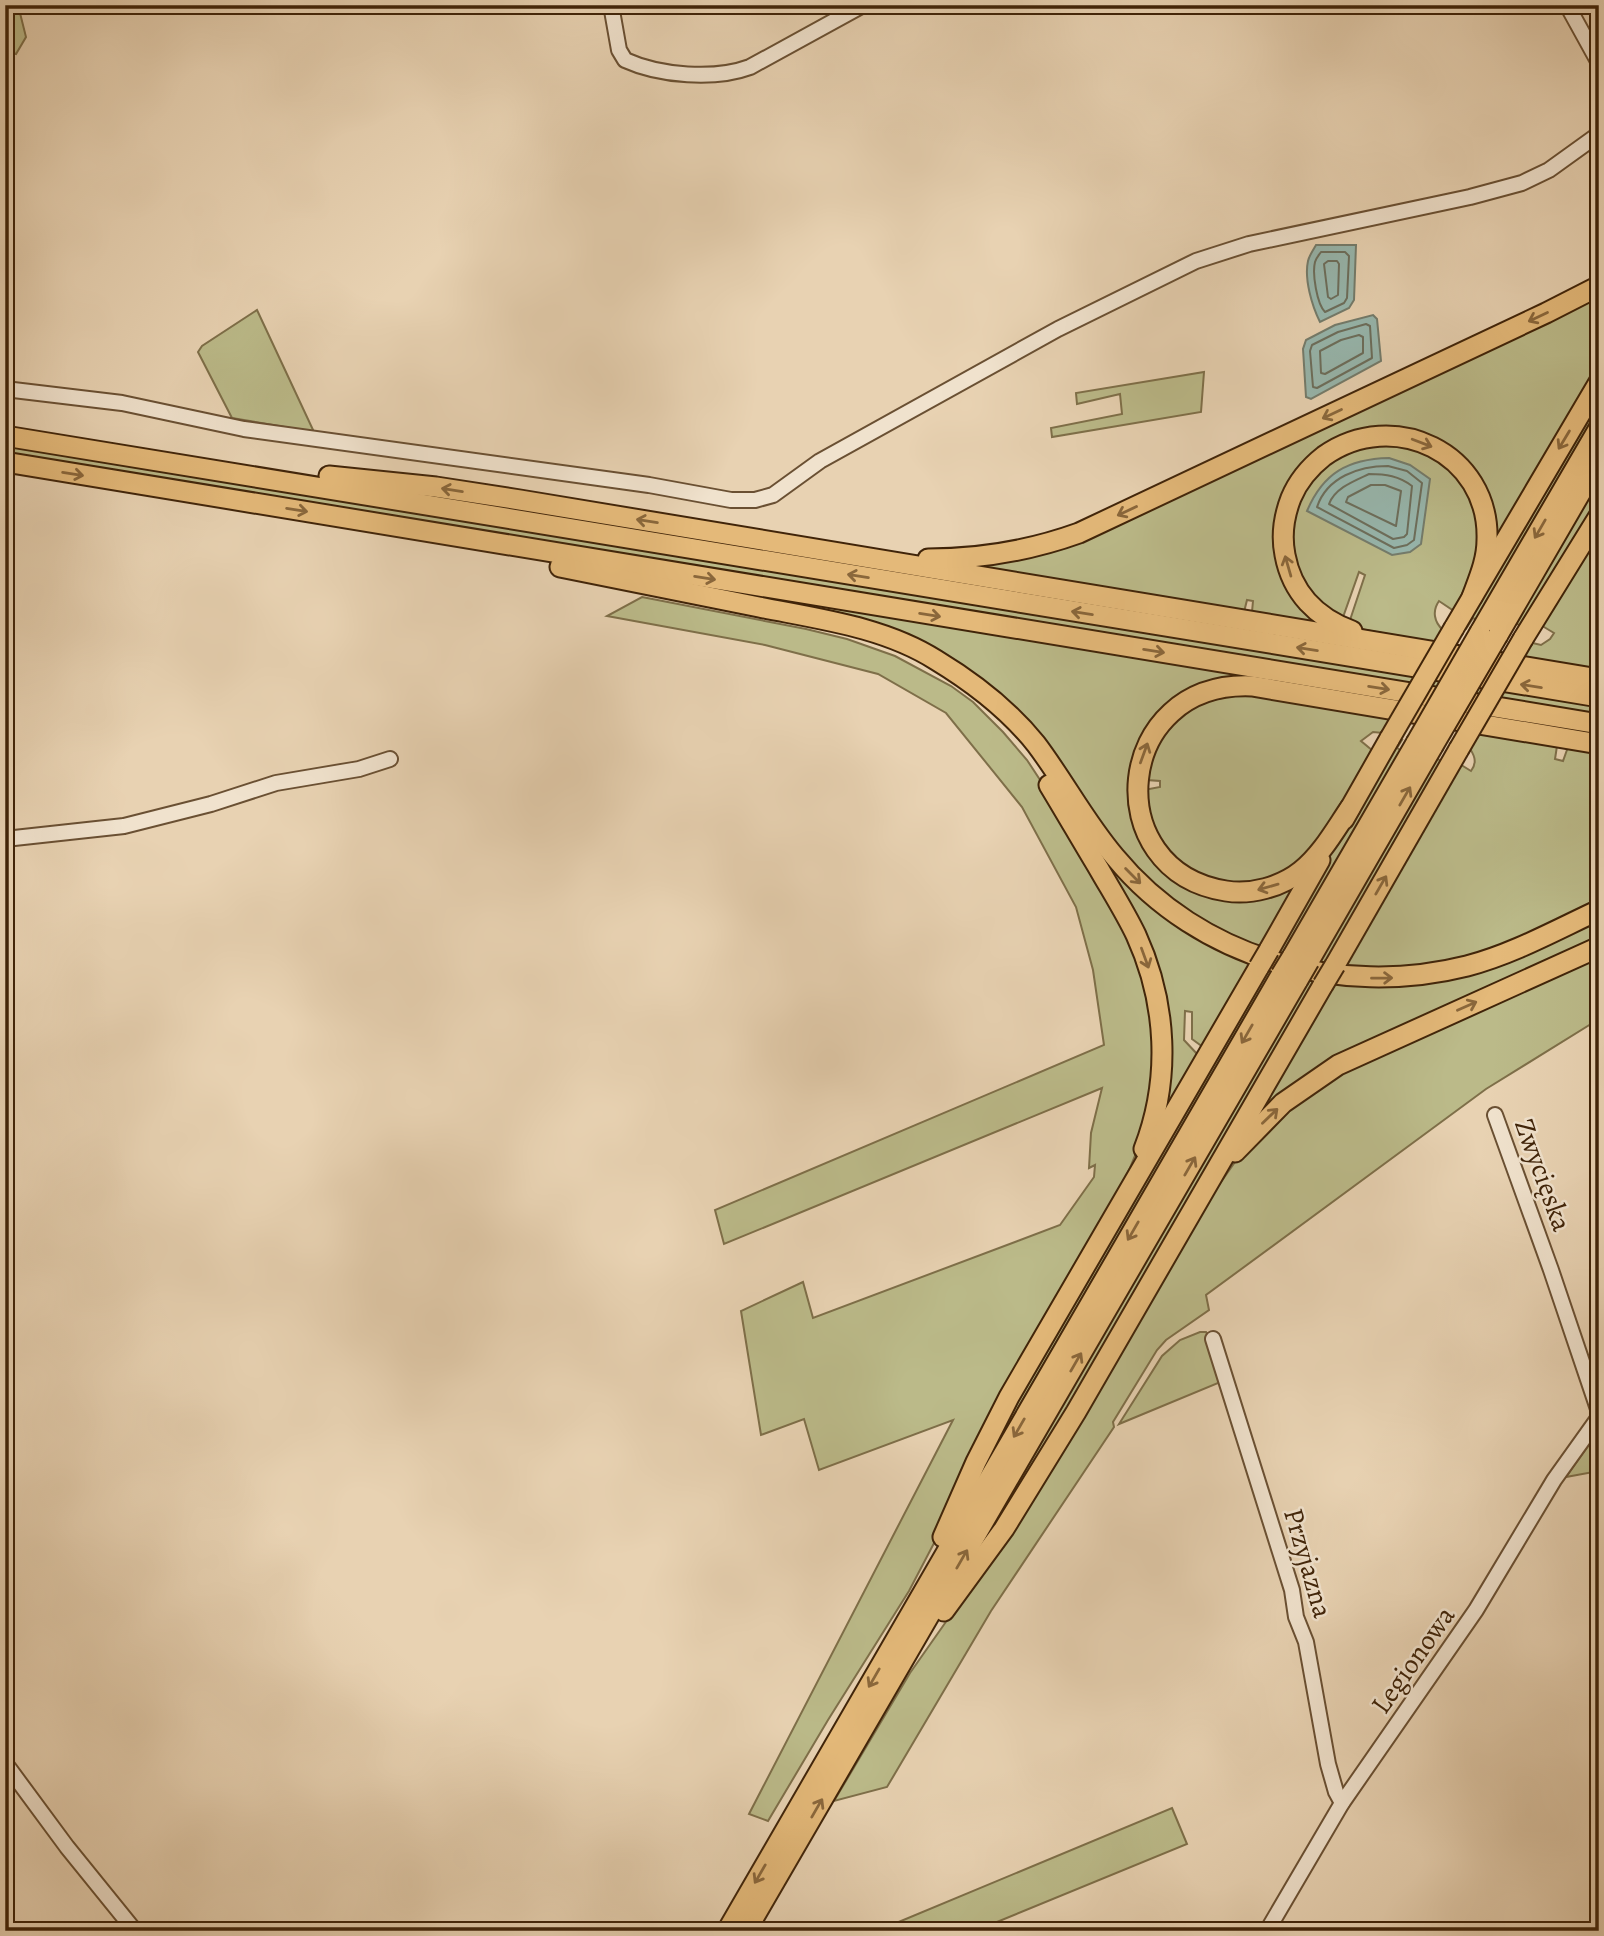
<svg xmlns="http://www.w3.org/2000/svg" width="1604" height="1936" viewBox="0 0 1604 1936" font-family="Alegreya,serif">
	<rect width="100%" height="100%" fill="#e8d2b2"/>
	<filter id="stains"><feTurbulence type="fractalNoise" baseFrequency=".00286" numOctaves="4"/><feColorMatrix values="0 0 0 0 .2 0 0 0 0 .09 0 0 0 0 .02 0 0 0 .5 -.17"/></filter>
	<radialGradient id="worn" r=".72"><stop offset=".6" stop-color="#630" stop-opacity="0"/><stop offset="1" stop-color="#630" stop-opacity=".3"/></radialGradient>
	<g fill="#bbba89" stroke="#7e6f49" stroke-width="2">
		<polygon points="5,5 18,5 26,37 16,54 5,51"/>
		<polygon points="1599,293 1599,371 1492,554 1489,508 1417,436 1312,459 1278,547 1330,628 1252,612 1253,601 1247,600 1244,612 949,567 996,562"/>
		<polygon points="257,310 314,432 232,418 198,352 202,346"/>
		<polygon points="1204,372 1201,412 1052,437 1051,428 1122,414 1120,394 1077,404 1076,393"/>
		<polygon points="1599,390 1599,410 1477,620 1473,618 1466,629 1459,628"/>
		<path d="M1384 440 1431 451 1465 481 1482 528 1472 581 1454 611 1439 601C1432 611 1434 622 1443 630L1436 643 1355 628 1350 620 1365 575 1359 572 1342 620 1303 587 1289 541 1298 496 1336 455Z"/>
		<polygon points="5,442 1599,703 1599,720 5,456"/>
		<polygon points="1599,480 1599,509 1520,626 1515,622"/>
		<polygon points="1599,525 1599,671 1520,657 1528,642 1541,645 1550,639 1554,633 1539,624"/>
		<polygon points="628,574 1157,659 1253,677 1599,735 1251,683 1168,710 1137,817 1208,891 1307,875 1260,951 1169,901 1109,841 951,662"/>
		<polygon points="642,597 806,629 847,639 895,656 951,686 973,702 1003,732 1027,760 1046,789 1136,947 1157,1050 1144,1134 1130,1168 909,1591 828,1720 768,1821 749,1814 953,1420 819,1470 804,1419 761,1435 741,1311 803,1282 813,1318 1060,1225 1094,1177 1095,1165 1089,1168 1091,1133 1102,1088 724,1244 715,1210 1104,1045 1093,970 1076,907 1022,807 946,713 878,674 765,645 607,616"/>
		<polygon points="1243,693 1393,716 1383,733 1373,732 1361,741 1373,751 1324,835 1311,854 1272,880 1230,885 1193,874 1157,840 1144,790 1160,787 1160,781 1147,780 1156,742 1193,705"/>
		<path d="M1478 729 1557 746 1555 759 1563 761 1568 747 1599 750V904L1500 949 1410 970 1339 967 1458 763 1471 771C1478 762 1474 754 1468 746Z"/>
		<polygon points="1396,739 1402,740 1397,748 1402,751 961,1506 995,1431"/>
		<polygon points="1449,748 1017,1500 956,1589 1436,758 1441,761"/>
		<polygon points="1100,852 1137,892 1204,941 1253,965 1203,1047 1192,1039 1192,1012 1185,1011 1184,1040 1198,1055 1155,1135 1167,1050"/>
		<polygon points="1599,920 1599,943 1367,1046 1248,1132 1328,985 1417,983"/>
		<polygon points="1599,955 1599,1019 1486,1089 1206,1295 1209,1310 1166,1340 1157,1350 1113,1422 1114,1427 991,1611 887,1787 834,1801 910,1673 1002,1542 1200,1212 1235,1162 1268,1126 1339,1074"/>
		<polygon points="1200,1332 1206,1332 1208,1336 1223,1381 1119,1424 1162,1356 1180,1340"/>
		<polygon points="1598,1432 1599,1471 1566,1477"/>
		<polygon points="1172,1808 1187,1844 975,1931 877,1931"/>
	</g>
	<g fill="#97b7ae" stroke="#747c6c" stroke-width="2">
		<path d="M1316 245H1356L1354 300 1349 308 1320 322C1312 306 1304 279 1308 261 1309 256 1313 250 1316 245Z"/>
		<polygon points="1373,315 1377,319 1381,361 1311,399 1306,397 1303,349 1306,340 1335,325"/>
		<path d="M1389 458 1410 465 1430 479 1421 544 1410 552 1392 555 1307 511C1323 473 1348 459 1389 458Z"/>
	</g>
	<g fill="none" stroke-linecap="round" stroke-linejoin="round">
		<g stroke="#6c6e5c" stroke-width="2">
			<path d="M1321 252H1345L1349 256 1347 298 1344 303 1325 312C1317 304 1312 274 1315 262 1316 258 1319 255 1321 252Z"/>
			<polygon points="1328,261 1337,261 1339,264 1338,295 1331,299 1328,297 1324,264"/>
			<polygon points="1366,324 1370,326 1372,358 1317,388 1313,387 1310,351 1312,345 1338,332"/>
			<polygon points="1359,335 1363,337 1363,353 1325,374 1321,373 1320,351 1341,340"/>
			<path d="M1388 466 1407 471 1422 483 1414 540 1407 545 1394 548 1317 507C1327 477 1359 466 1388 466Z"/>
			<path d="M1369 474C1386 474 1399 476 1412 486L1407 534 1404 537 1393 539 1329 504C1335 488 1354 481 1369 474Z"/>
			<polygon points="1371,485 1385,485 1401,491 1396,526 1346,502 1348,497"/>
		</g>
		<polyline stroke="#747c6c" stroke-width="2.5" points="5,29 10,34"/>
		<defs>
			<g id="minor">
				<path d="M611 5 619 50 625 60C660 76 715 80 750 67L863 5"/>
				<polyline points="1567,5 1599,63"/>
				<polyline points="5,389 122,403 244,429 649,485 731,500 755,500 773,495 820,461 1058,329 1196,261 1249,244 1470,197 1522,183 1549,170 1599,134"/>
				<polyline points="5,839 124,826 211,804 276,783 359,769 390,759"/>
				<polyline points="1495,1115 1551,1270 1599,1412"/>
				<polyline points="1213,1339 1292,1590 1296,1617 1306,1642 1328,1764 1336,1792 1342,1803"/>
				<polyline points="5,1763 67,1847 135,1931"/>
				<polyline points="1267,1931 1342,1803 1476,1610 1554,1480 1599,1417"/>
			</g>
			<g id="highway">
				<polyline points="5,436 1599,697"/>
				<polyline points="5,462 1599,724"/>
				<polyline points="329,476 436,487 520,500 1599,679"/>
				<path d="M928 559C981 559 1029 551 1079 533L1546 313 1599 286"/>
				<path d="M560 567C626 580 693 594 759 607 819 619 884 627 936 660 974 683 1008 709 1036 744 1064 781 1085 822 1115 857 1199 959 1340 998 1467 966 1513 954 1556 930 1599 910"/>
				<polyline points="1454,628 1599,382"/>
				<path d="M1352 631C1317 618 1292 593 1285 555 1281 535 1284 516 1291 498 1298 481 1310 467 1324 456 1393 407 1490 453 1487 540 1487 560 1479 578 1472 597"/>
				<polyline points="1480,632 1599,428"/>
				<polyline points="1498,635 1599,461"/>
				<polyline points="1523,639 1599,516"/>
				<path d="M1049 785C1066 813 1082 841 1099 869 1111 890 1125 912 1136 935 1167 1003 1171 1079 1144 1149"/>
				<path d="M1350 808C1335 830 1322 854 1301 871 1281 887 1251 895 1226 891 1097 871 1113 680 1252 686L1599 744"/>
				<polyline points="1344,819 1390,738"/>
				<polyline points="1269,950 1320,860"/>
				<polyline points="1292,957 1416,743"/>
				<polyline points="1309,961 1433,746"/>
				<polyline points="1335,965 1459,749"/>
				<polyline points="1235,1152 1283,1103 1338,1065 1599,947"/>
				<polyline points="943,1537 976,1462 1009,1397 1259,967"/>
				<polyline points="944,1611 1004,1529 1076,1412 1323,985"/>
				<polyline points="727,1931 1281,975"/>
				<polyline points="746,1931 1298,980"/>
			</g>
		</defs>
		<use href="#minor" stroke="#6a5033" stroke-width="18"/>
		<use href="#highway" stroke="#402409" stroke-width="23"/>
		<use href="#minor" stroke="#f0e2cd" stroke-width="14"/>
		<use href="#highway" stroke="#e4b979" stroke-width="19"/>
		<defs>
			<g id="highway-bridge">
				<polyline points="1390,738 1454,628"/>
				<polyline points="1416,743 1480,632"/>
				<polyline points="1433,746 1498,635"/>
				<polyline points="1459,749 1523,639"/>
				<polyline points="1259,967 1269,950"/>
				<polyline points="1281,975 1292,957"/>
				<polyline points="1298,980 1309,961"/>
				<polyline points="1323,985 1335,965"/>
			</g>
		</defs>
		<use href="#highway-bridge" stroke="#402409" stroke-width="23" stroke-linecap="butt"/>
		<use href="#highway-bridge" stroke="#e4b979" stroke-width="19"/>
	</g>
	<defs><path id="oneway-shaft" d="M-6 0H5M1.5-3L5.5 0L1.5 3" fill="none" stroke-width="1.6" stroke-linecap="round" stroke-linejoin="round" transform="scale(1.75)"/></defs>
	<g stroke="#8a673b">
		<use href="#oneway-shaft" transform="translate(1538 317) rotate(155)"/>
		<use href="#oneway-shaft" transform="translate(1332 414) rotate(155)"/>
		<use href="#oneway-shaft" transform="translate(1564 440) rotate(121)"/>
		<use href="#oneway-shaft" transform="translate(1422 443) rotate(21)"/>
		<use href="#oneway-shaft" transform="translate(73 474) rotate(9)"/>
		<use href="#oneway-shaft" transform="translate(452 490) rotate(-171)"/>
		<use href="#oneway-shaft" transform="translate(297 510) rotate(9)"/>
		<use href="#oneway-shaft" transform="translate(1127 511) rotate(155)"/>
		<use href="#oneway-shaft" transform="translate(647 521) rotate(-171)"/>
		<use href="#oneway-shaft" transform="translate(1540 529) rotate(120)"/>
		<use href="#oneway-shaft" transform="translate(1288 566) rotate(-106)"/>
		<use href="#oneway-shaft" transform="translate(858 576) rotate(-171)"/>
		<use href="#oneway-shaft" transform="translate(705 578) rotate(9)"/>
		<use href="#oneway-shaft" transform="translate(1082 613) rotate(-171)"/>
		<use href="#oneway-shaft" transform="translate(930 615) rotate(9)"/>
		<use href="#oneway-shaft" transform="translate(1307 649) rotate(-171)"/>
		<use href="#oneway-shaft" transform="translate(1154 651) rotate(9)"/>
		<use href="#oneway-shaft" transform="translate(1531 686) rotate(-171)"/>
		<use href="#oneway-shaft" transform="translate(1379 688) rotate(9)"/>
		<use href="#oneway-shaft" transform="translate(1144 753) rotate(-70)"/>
		<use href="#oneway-shaft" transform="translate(1405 796) rotate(-60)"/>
		<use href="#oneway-shaft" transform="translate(1133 876) rotate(45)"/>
		<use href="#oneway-shaft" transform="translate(1381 885) rotate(-60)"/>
		<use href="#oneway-shaft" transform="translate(1268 887) rotate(164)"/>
		<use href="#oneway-shaft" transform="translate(1145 958) rotate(70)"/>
		<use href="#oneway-shaft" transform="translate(1382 978) rotate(-1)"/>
		<use href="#oneway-shaft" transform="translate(1467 1006) rotate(-24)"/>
		<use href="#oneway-shaft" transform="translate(1247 1034) rotate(120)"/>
		<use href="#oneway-shaft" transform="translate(1270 1116) rotate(-44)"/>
		<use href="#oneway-shaft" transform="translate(1190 1166) rotate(-60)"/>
		<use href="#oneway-shaft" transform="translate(1133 1231) rotate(120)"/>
		<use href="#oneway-shaft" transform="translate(1076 1362) rotate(-60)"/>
		<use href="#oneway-shaft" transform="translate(1019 1428) rotate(120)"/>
		<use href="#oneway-shaft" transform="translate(962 1559) rotate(-60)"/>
		<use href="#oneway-shaft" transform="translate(874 1678) rotate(120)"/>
		<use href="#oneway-shaft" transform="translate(817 1808) rotate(-60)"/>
		<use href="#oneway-shaft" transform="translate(760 1874) rotate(120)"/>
	</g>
	<g text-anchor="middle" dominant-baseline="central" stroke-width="5" stroke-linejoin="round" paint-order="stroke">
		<g font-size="28" fill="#402409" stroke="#f0e2cd">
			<text transform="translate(1543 1175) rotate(70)">Zwycięska</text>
			<text transform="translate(1308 1563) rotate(74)">Przyjazna</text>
			<text transform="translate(1413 1660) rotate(-55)">Legionowa</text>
		</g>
	</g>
	<rect width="1604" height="1936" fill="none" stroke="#e8d2b2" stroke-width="28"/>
	<rect x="7" y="7" width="1590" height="1922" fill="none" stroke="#402409" stroke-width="3.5"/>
	<rect x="14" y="14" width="1576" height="1908" fill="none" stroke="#402409" stroke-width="2"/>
	<rect width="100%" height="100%" filter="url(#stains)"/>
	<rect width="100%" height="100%" fill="url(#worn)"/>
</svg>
